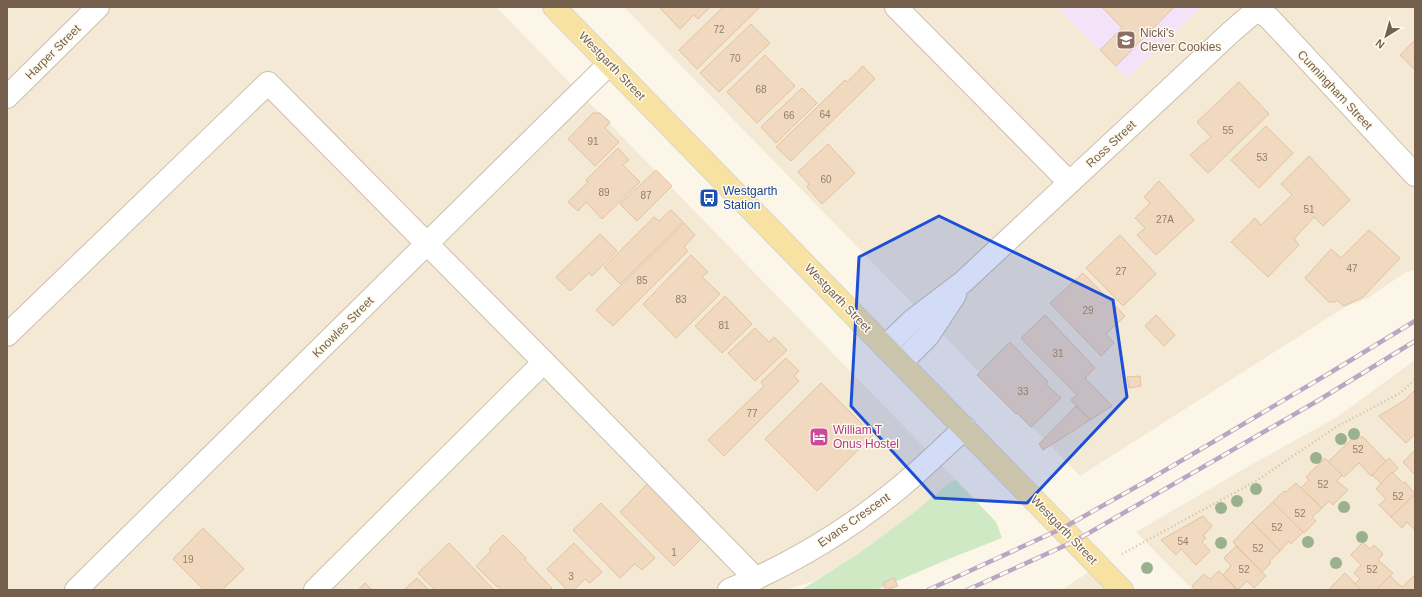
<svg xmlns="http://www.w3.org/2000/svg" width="1422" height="597" viewBox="0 0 1422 597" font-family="Arial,sans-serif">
	<rect width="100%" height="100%" fill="#fbf6e7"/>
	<g fill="#f3e9d5">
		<polygon points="7,7 496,7 956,480 950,482 912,514 858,554 814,581 785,590 7,590"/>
		<polygon points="624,7 1415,7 1415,270 1406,272 1368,298 1345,307 1080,476"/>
		<polygon points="1415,360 1415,590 1193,590 1136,532 1249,466 1337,417"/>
		<polygon points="1090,571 1107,590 1062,590"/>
	</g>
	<polygon fill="#f3e3f8" points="1065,7 1201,7 1127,79 1060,11"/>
	<polygon fill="#cfe9c5" points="956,480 996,522 1002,538 951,558 876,590 801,590 858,554 912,514 950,482"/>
	<g fill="#f0d9bf" stroke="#e2c2a0">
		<polygon points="659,7 710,7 698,19 694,15 680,29"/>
		<polygon points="723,7 758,7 759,8 697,69 679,50"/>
		<polygon points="1102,7 1172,7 1173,8 1116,66 1100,50 1122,28"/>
		<polygon points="751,24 770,43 719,92 700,73"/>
		<polygon points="1415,40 1415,70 1400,55"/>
		<polygon points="765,55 795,86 757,123 727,92"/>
		<polygon points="863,66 875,79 791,161 776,147 845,80 847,82"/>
		<polygon points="1239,82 1269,114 1208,173 1190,155 1211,137 1197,122"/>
		<polygon points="802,88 817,103 776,143 761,127"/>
		<polygon points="593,113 600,113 610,122 605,128 619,142 595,166 568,139"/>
		<polygon points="1266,126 1293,153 1259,188 1231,160"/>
		<polygon points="828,144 855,173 822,204 807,187 809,184 798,172"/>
		<polygon points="618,148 629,160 623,165 640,182 602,219 586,202 578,211 568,202 588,182 586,180"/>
		<polygon points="1309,156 1350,200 1323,226 1314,217 1294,239 1299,245 1268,277 1231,242 1255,218 1261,225 1292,195 1281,184"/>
		<polygon points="656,170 672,186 637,221 620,204"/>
		<polygon points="1159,181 1194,220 1156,255 1137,235 1145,228 1135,218 1150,203 1144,197"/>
		<polygon points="671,210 683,222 620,284 604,267 654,217 659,221"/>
		<polygon points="684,223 695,235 684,247 688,251 613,326 596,310"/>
		<polygon points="1369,230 1400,258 1363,297 1344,306 1337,300 1335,302 1329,302 1305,278 1331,249 1341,258"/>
		<polygon points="600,234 617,251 592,276 589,273 570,291 556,277"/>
		<polygon points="1120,235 1156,274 1123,306 1086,268"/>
		<polygon points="691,255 708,272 702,277 720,294 676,338 643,304"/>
		<polygon points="1083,273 1125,316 1106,334 1114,343 1101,356 1050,303"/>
		<polygon points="725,296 752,324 722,353 695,326"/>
		<polygon points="1045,315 1095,368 1085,378 1112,406 1090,420 1071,400 1077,395 1021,338"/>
		<polygon points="1156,315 1175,335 1164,346 1145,326"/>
		<polygon points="755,328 769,342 774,337 787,350 755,381 728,353"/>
		<polygon points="1010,342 1048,382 1046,384 1061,398 1031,427 1017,413 1016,414 977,375"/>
		<polygon points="786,358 799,371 794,376 799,381 724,456 708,440 764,386 761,382"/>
		<polygon points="1140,376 1141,386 1129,388 1127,377"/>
		<polygon points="821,383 873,435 817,491 765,439"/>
		<polygon points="1415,390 1415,434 1406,443 1379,416 1405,400"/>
		<polygon points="1076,406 1090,420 1043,450 1039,444"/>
		<polygon points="1354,437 1363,437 1386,461 1371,476 1359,463 1344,477 1328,462"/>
		<polygon points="1415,450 1415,473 1414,474 1403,462"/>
		<polygon points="1325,458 1342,475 1337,481 1348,490 1333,505 1329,501 1322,508 1301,488 1309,480 1306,477"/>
		<polygon points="1389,458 1398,468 1382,484 1372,475"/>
		<polygon points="1392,472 1403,483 1405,482 1415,494 1391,517 1379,505 1386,499 1376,489"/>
		<polygon points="650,481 704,536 674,566 620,512"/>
		<polygon points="1296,483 1322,508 1312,517 1316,521 1304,533 1273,502 1284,491 1286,492"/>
		<polygon points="1415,494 1415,530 1407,522 1402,528 1391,517"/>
		<polygon points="1273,502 1303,532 1291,544 1289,541 1280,551 1252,522"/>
		<polygon points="601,503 655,558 642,570 635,564 620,578 573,530"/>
		<polygon points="1203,516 1212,526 1203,536 1206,538 1202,542 1210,551 1196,565 1181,549 1176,555 1161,540"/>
		<polygon points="1252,522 1280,551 1269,562 1271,563 1262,572 1233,542"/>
		<polygon points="203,528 244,569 222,590 204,590 173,559"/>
		<polygon points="503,535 526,558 525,560 552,588 549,590 502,590 498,586 497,587 476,566 491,551 489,549"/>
		<polygon points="1363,542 1370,549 1374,545 1383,554 1378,560 1393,573 1376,590 1361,590 1355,584 1360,579 1354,573 1361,565 1351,555"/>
		<polygon points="449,543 494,590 435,590 418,573"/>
		<polygon points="574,543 602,572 590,583 585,579 574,590 567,590 547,569"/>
		<polygon points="1236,546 1266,576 1254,588 1247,581 1238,590 1223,575 1231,566 1224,558"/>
		<polygon points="1219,571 1237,590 1196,590 1192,586 1204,574 1210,579"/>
		<polygon points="1345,573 1361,590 1328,590"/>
		<polygon points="1415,575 1415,590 1376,590 1390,576 1402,587"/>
		<polygon points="417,578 429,590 404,590"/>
		<polygon points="894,578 898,586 886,590 883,583"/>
		<polygon points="365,583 372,590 358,590"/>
	</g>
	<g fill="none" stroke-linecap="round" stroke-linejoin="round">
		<defs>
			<g id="minor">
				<polyline points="896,7 1069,182"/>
				<polyline points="1253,7 1269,18 1285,35 1415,175"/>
				<polyline points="7,97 98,7"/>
				<polyline points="7,335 268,83 544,362 756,579"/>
				<polyline points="885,347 913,320 963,282 1230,33 1260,7"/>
				<polyline points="901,363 928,336 955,295"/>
				<polyline points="76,590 609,64"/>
				<polyline points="315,590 544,362"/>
				<path d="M729 590C790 565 848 530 899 488 922 469 943 448 965 428"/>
			</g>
			<polyline id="major" points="554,7 1122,590"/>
		</defs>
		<use href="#minor" stroke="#cdbfad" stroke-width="24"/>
		<use href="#major" stroke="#dbd5d0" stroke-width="24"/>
		<polyline stroke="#d5bca2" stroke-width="2.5" stroke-dasharray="1 3" stroke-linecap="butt" points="1122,554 1256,481 1336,427 1400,393 1415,380"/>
		<use href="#minor" stroke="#fff" stroke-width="22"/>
		<use href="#major" stroke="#f7e2a2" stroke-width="22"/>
		<defs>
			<g id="rail">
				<polyline points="928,590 1063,528 1152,478 1333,371 1415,321"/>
				<polyline points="967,590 1075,541 1319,400 1415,341"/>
			</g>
		</defs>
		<use href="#rail" stroke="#baa5c5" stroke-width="4.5"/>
		<use href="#rail" stroke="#fefaed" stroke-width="3" stroke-dasharray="9" stroke-linecap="butt"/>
	</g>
	<g fill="#9bb18d">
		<circle cx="1354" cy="434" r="6"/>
		<circle cx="1341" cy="439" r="6"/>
		<circle cx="1316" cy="458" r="6"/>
		<circle cx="1256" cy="489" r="6"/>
		<circle cx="1237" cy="501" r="6"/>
		<circle cx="1344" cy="507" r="6"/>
		<circle cx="1221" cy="508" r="6"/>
		<circle cx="1362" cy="537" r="6"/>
		<circle cx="1308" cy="542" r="6"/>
		<circle cx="1221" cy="543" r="6"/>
		<circle cx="1336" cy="563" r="6"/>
		<circle cx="1147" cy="568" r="6"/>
	</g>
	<path fill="#1d4ed8" fill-opacity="0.2" stroke="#1d4ed8" stroke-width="3" stroke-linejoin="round" d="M939 216 1113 300 1127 397 1027 503 935 498 851 406 859 257Z"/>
	<defs>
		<symbol id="school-square" viewBox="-11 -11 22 22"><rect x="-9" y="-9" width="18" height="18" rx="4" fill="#8d6e63" stroke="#fefaed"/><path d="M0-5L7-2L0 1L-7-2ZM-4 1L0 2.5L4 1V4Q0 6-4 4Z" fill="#fff"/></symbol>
		<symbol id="bus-square" viewBox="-11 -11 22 22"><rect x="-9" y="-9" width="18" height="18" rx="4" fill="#1a4fb4" stroke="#fefaed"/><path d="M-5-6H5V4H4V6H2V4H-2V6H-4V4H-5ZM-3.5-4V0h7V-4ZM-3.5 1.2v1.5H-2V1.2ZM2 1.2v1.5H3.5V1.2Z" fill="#fff"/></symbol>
		<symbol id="hotel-square" viewBox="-11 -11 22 22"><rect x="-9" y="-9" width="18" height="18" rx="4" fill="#d1479c" stroke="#fefaed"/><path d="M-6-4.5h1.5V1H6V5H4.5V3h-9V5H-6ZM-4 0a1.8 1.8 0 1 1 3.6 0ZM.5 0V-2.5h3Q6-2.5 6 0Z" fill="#fff"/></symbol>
	</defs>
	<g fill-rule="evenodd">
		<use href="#school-square" x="1115" y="29" width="22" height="22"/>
		<use href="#bus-square" x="698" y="187" width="22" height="22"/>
		<use href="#hotel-square" x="808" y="426" width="22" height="22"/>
	</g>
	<g text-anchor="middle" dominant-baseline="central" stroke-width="3" stroke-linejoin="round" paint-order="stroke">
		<g font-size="10" fill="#937e69">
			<text x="719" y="29">72</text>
			<text x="735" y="58">70</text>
			<text x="761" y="89">68</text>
			<text x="825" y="114">64</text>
			<text x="789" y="115">66</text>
			<text x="1228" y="130">55</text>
			<text x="593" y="141">91</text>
			<text x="1262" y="157">53</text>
			<text x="826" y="179">60</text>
			<text x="604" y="192">89</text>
			<text x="646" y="195">87</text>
			<text x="1309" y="209">51</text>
			<text x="1165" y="219">27A</text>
			<text x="1352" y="268">47</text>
			<text x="1121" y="271">27</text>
			<text x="642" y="280">85</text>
			<text x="681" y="299">83</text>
			<text x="1088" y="310">29</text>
			<text x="724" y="325">81</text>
			<text x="1058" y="353">31</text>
			<text x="1023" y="391">33</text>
			<text x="752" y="413">77</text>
			<text x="1358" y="449">52</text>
			<text x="1323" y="484">52</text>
			<text x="1398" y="496">52</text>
			<text x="1300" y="513">52</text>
			<text x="1277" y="527">52</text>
			<text x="1183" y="541">54</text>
			<text x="1258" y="548">52</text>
			<text x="674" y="552">1</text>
			<text x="188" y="559">19</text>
			<text x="1244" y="569">52</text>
			<text x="1372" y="569">52</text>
			<text x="571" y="576">3</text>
		</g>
		<g font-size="12" fill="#785e54" stroke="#fefaed" text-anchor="start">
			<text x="1140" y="33">Nicki's<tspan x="1140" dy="14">Clever Cookies</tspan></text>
		</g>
		<g font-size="12" fill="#745f4c" stroke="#fefaed">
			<text transform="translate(53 52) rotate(-45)">Harper Street</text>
			<text transform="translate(612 66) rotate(46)">Westgarth Street</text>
			<text transform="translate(1335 90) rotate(47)">Cunningham Street</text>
			<text transform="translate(1111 144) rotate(-43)">Ross Street</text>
			<text transform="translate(838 298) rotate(46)">Westgarth Street</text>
			<text transform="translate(343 327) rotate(-45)">Knowles Street</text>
			<text transform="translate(854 520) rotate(-35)">Evans Crescent</text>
			<text transform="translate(1064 530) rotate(46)">Westgarth Street</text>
		</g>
		<g font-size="12" fill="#164399" stroke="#fefaed" text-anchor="start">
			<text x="723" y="191">Westgarth<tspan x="723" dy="14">Station</tspan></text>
		</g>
		<g font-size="12" fill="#b23c85" stroke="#fefaed" text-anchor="start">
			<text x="833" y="430">William T<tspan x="833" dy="14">Onus Hostel</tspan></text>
		</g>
	</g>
	<rect width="1422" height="597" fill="none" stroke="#745f4c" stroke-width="16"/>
	<g transform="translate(1386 36) rotate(217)" stroke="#fefaed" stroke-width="3" paint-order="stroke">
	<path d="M0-3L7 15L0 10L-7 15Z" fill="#745f4c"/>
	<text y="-6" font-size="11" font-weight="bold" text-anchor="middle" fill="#745f4c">N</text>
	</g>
</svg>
